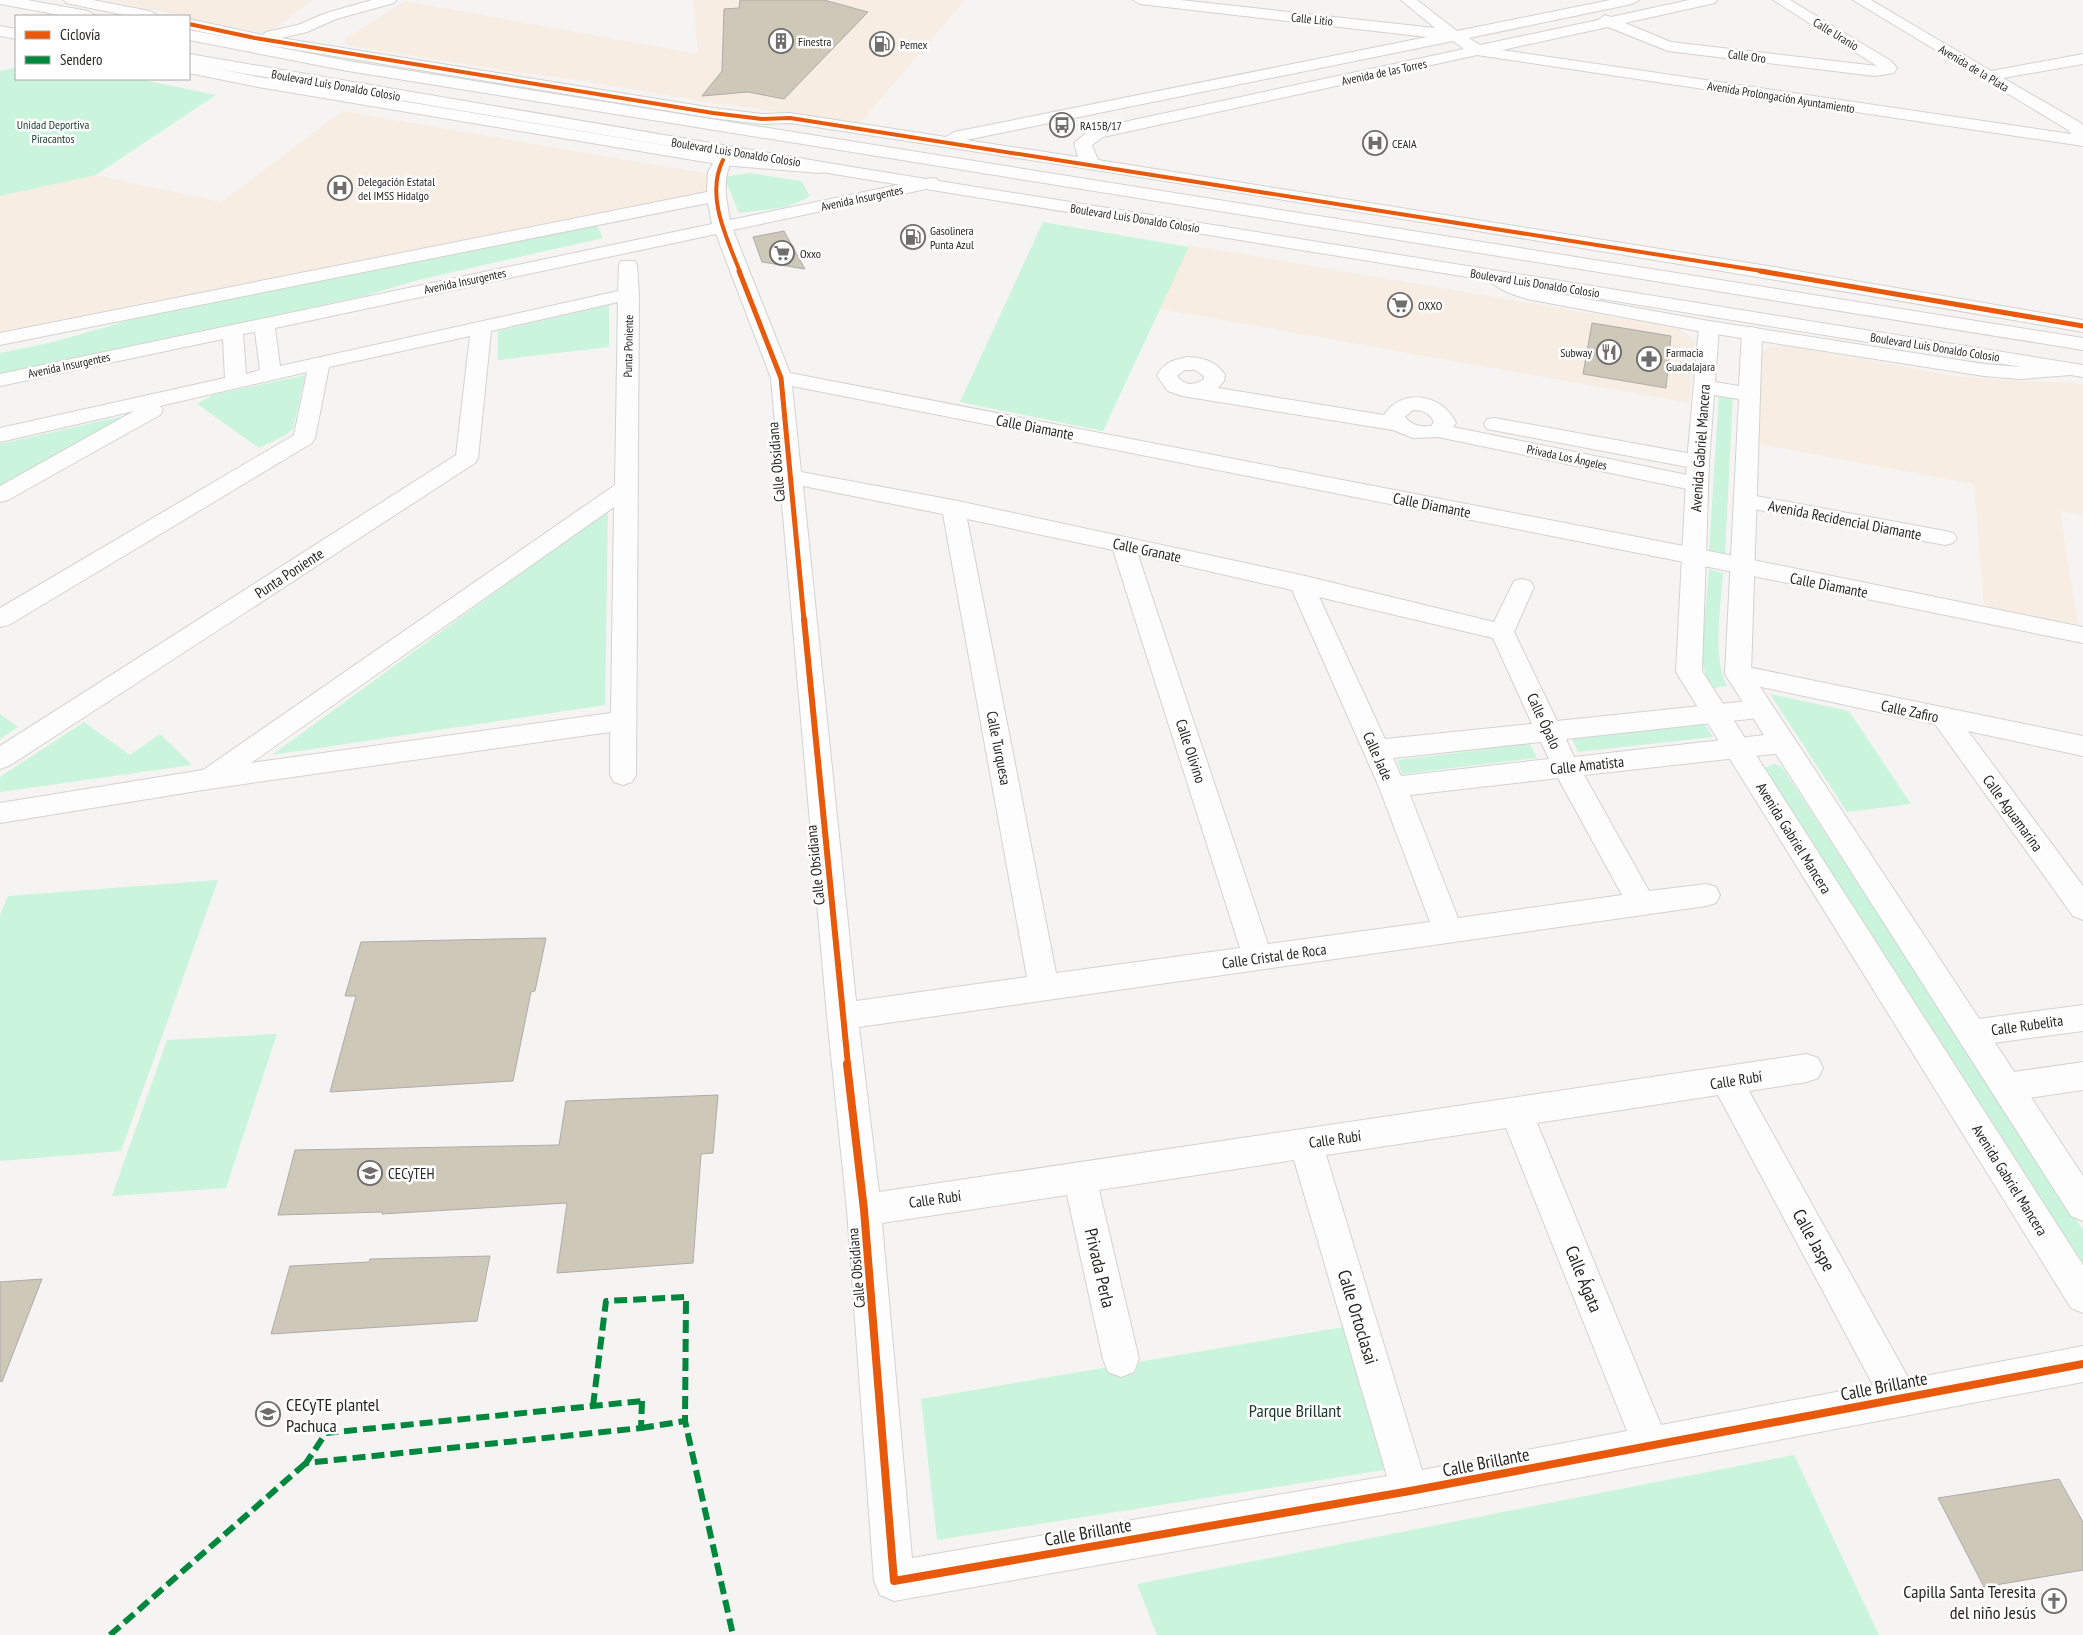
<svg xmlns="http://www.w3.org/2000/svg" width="2083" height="1635" viewBox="0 0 2083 1635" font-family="'PT Sans Narrow',sans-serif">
	<rect width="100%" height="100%" fill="#f6f4f2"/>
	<g fill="#f8ede3">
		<polygon points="106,0 313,0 268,34"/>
		<polygon points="693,0 965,0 860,123 700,101 559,77 508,71 346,45 344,39 405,1 698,54"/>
		<polygon points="342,111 710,174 705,195 0,333 0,196 96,175 221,202"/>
		<polygon points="1189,245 1678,328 1695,340 1690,403 1160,309"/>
		<polygon points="1785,345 1961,377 2083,384 2083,515 2060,511 2078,624 1984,606 1974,484 1758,444 1760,355 1769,347"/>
	</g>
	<g fill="#caf4db">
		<polygon points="16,67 16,79 138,79 216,95 96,175 0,196 0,71"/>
		<path d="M750 173 801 181 810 196C786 211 765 209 739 213L724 177Z"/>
		<polygon points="1043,222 1189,247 1103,431 960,402"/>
		<polygon points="596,223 603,238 418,280 364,296 0,374 0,353 53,342 137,318"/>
		<polygon points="609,305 609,347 498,360 498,331"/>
		<polygon points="305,375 293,429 284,436 259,448 197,404 213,395"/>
		<polygon points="1719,392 1733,394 1725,555 1709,550"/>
		<polygon points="136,413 0,487 0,444"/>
		<polygon points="608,510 605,705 272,755"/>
		<path d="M1709 569 1723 573C1721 606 1712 657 1727 686L1714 688 1708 682 1701 659Z"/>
		<polygon points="1770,694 1849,711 1911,804 1847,812"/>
		<polygon points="0,714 18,727 0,739"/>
		<polygon points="84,722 130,755 160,734 192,765 0,792 0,777"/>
		<polygon points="1705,724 1713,737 1578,752 1572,739"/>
		<polygon points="1530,744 1537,758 1402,774 1397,760"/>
		<polygon points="1775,764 1782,767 2083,1230 2083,1271 1764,768"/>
		<polygon points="218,880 121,1151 0,1161 0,915 8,896"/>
		<polygon points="277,1034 226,1188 112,1196 167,1040"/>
		<polygon points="1349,1326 1391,1469 937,1540 921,1399"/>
		<polygon points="1794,1455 1879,1635 1157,1635 1137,1584"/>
	</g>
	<g fill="#cec8b8" stroke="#adacab">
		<polygon points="740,0 824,0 868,12 784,99 748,92 702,96 722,71 724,9 739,8"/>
		<polygon points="784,231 805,269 762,262 753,237"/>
		<polygon points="1592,323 1671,336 1666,388 1583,374"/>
		<polygon points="546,938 535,991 531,992 513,1081 330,1092 356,996 345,996 361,942"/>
		<polygon points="718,1095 713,1153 701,1154 693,1263 557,1273 567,1203 382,1214 382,1212 278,1215 295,1150 559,1145 566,1101"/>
		<polygon points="490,1256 477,1321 271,1334 290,1266 369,1262 370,1259"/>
		<polygon points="42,1279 2,1382 0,1381 0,1282"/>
		<polygon points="2059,1479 2083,1522 2083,1570 1984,1587 1938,1498"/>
	</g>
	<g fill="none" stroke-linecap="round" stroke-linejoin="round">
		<defs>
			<g id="minor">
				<polygon points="64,0 93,0 150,11 158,16 129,16 66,3"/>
				<path d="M372 0H396L394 3 336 19 307 32 281 38 713 108 762 114 790 113 946 137 954 132 1427 37 1140 4 1133 0H1180L1435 28 1401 0H1417L1457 31 1610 0H1639L1632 4 1469 38 1480 45 1598 20 1605 15 1611 17 1689 0H1717L1715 3 1625 23 1671 42 1877 66 1773 0H1790L1891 61 1897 68 1894 73 1875 76 1668 51 1608 27 1502 50 2071 134 2068 130 1853 0H1871L1991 71 2083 54V64L2003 78 2081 123 2083 126V146L1477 55 1103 137 1092 145 1098 160 1774 267 2083 320V332C1653 258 1222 189 790 123L762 124 713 118 255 43 189 29V19L263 35 266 32 298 25 326 13ZM1453 41 1464 49 1091 129 1074 143 1078 157 966 140Z"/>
				<path d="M723 155 729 156 732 160C722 180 726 199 730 220L931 178 937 179 940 183 937 187 931 188 733 230 790 373 1694 548 2083 627V643L1694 564 792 386 801 472 953 500 1301 575 1494 622 1514 581 1522 579 1530 581 1534 587 1514 632 1557 721 1758 700 1767 702 1771 709 1767 716 1758 718 1566 739 1574 757 1782 733 1791 736 1795 743 1791 750 1782 753 1584 775 1649 891 1706 884 1716 887 1720 895 1716 903 1706 906 859 1027 879 1192 1807 1054 1818 1058 1823 1068 1818 1078 1807 1082 1749 1091 1909 1379 2083 1346V1382L1410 1510 894 1601 880 1595 874 1581 847 1210 827 1016 771 378 716 234 275 328 280 366 618 291 619 265 621 261H635L637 265 639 294 636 775 632 782 623 785 614 782 610 775V732L209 789 0 823V803L203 770 615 485 618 302 491 331 478 458 475 463 9 766 0 769V746L456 455 470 336 329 367 315 438 312 443 9 625 0 627V608L294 435 307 372 160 406 163 410 160 415 8 500 0 502V486L134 411 0 442V428L225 378 223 339 0 386V374L712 224 708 203 0 345V333L707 192 708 172 717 156ZM255 332 260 370 246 374 243 334ZM803 486 943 514 1027 977 856 1001ZM614 507 611 713 251 763ZM967 519 1113 550 1240 948 1056 973ZM1138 555 1292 590 1379 787 1430 922 1268 944ZM1319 597 1493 638 1532 724 1385 739ZM1541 742 1549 759 1401 776 1393 758ZM1558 778 1622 895 1458 918 1410 795ZM1718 1095 1873 1385 1661 1425 1537 1123ZM1506 1128 1627 1431 1422 1470 1326 1155ZM1294 1160 1387 1476 912 1558 882 1223 1067 1195 1103 1359 1108 1372 1121 1377 1134 1372 1139 1359 1099 1190Z"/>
				<path d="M1188 357C1204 358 1216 361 1225 375L1224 381 1218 388 1384 415C1402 387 1443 394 1456 423L1453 427 1697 477 1705 479 1708 484 1705 489 1697 491 1438 437 1413 438 1393 430 1182 396 1168 391 1157 376C1164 362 1173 360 1188 357ZM1185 370H1195L1204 376V379C1194 386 1185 386 1177 376ZM1413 410C1422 410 1430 413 1434 422L1431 426C1420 427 1413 426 1405 417Z"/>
				<polygon points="1495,418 1698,455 1706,457 1709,462 1706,467 1698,469 1487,429 1484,424 1487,419"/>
				<polygon points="1745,494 1945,531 1953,533 1957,538 1953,543 1945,545 1737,506 1734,501 1737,496"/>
				<polygon points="1738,665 2083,736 2083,756 1968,731 2083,886 2083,920 2073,916 1935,724 1729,680 1725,674 1729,668"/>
				<polygon points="2083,1005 2083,1031 1971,1046 1960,1042 1956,1033 1960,1024 1971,1020"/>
				<polygon points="2083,1062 2083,1090 2007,1101 1996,1097 1991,1087 1996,1077 2007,1073"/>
			</g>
			<g id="tertiary">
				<polygon points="0,26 16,29 16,39 0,36"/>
				<polygon points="189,63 258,77 723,155 819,163 825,164 828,168 825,172 819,173 723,165 258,87 189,73"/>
				<polygon points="1709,321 1716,323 1719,327 1715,382 1739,386 1742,333 1745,329 1752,327 1759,329 1762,333 1751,673 2083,1176 2083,1221 2071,1216 1725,674 1739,399 1714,395 1709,462 1702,671 2083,1265 2083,1313 2071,1308 1676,672 1687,462 1699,327 1702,323"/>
			</g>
			<g id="primary">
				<polygon points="0,0 27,0 88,11 96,16 65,16 0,4"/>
				<polygon points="189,30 348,61 2083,338 2083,350 348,71 189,40"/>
				<polygon points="189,54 846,166 2083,365 2083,377 846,176 189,64"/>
			</g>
			<path id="trunk" d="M1496 271 1537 290 1709 321 1984 364 2020 367 2076 364 2083 366V374L2020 379 1984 376 1709 333 1527 299C1514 295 1495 289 1486 277L1489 273Z"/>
		</defs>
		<use href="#minor" stroke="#d3d2d1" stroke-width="2"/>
		<use href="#tertiary" stroke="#d3d2d1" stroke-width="2"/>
		<use href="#primary" stroke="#d3d2d1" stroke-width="2"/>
		<use href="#trunk" stroke="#d3d2d1" stroke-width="2"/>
		<use href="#minor" fill="#fefdfd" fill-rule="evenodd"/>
		<use href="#tertiary" fill="#fefdfd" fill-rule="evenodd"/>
		<use href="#primary" fill="#fefdfd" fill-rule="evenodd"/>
		<use href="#trunk" fill="#fefdfd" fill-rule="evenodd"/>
		<g stroke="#00873e" stroke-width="6" stroke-dasharray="13 6" stroke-linecap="butt">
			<polygon points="642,1401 641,1428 306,1463 326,1433"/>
			<polyline points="593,1406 606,1301 686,1297 685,1421"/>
			<polyline points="641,1428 685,1421 733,1635"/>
			<polyline points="110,1635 306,1463"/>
		</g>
		<defs>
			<g id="cycleway-far3">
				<polyline points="189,24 255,38 713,113 762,119 790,118 1768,272"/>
				<path d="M723 160C705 196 727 238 740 272"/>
			</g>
			<g id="cycleway-far2">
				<polyline points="739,271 781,378 804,620"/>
				<polyline points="1760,271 2083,326"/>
			</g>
			<polyline id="cycleway-far1" points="804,619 848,1065"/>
			<polyline id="cycleway" points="847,1064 864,1210 894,1581 1410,1491 2083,1364"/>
		</defs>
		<use href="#cycleway-far3" stroke="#fff" stroke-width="5.5"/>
		<use href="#cycleway-far2" stroke="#fff" stroke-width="8"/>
		<use href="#cycleway-far1" stroke="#fff" stroke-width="9"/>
		<use href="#cycleway" stroke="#fff" stroke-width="11"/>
		<use href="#cycleway-far3" stroke="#e8590c" stroke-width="4"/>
		<use href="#cycleway-far2" stroke="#e8590c" stroke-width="5"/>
		<use href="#cycleway-far1" stroke="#e8590c" stroke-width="6"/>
		<use href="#cycleway" stroke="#e8590c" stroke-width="8"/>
	</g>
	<defs>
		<symbol id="building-ring" viewBox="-11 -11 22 22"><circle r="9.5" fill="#fff" stroke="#6f6e6c" stroke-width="1.5"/><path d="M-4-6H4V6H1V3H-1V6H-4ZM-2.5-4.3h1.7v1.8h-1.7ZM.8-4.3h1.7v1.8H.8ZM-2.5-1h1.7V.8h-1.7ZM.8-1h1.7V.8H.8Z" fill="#6f6e6c"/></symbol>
		<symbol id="fuel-ring" viewBox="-11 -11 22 22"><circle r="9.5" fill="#fff" stroke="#6f6e6c" stroke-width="1.5"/><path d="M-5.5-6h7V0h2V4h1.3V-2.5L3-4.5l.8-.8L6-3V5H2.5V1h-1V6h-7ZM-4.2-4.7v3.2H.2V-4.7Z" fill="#6f6e6c"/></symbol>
		<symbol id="bus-ring" viewBox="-11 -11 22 22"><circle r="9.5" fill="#fff" stroke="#6f6e6c" stroke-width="1.5"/><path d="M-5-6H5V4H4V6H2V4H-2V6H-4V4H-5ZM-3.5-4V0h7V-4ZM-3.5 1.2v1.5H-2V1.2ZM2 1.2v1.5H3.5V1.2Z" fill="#6f6e6c"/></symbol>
		<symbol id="hospital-ring" viewBox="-11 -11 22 22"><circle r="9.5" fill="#fff" stroke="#6f6e6c" stroke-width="1.5"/><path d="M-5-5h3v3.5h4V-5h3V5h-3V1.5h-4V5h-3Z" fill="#6f6e6c"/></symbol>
		<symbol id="supermarket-ring" viewBox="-11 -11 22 22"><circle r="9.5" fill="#fff" stroke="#6f6e6c" stroke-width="1.5"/><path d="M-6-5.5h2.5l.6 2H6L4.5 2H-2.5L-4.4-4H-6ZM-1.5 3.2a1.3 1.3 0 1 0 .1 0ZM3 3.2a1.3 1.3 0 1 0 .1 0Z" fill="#6f6e6c"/></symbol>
		<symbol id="restaurant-ring" viewBox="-11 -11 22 22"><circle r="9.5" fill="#fff" stroke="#6f6e6c" stroke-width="1.5"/><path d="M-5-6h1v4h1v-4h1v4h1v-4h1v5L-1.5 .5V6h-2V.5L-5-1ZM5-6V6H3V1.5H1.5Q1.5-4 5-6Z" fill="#6f6e6c"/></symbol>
		<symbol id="pharmacy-ring" viewBox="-11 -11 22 22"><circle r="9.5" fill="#fff" stroke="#6f6e6c" stroke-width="1.5"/><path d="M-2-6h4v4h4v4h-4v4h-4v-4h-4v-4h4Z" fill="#6f6e6c"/></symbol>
		<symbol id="school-ring" viewBox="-11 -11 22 22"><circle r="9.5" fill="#fff" stroke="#6f6e6c" stroke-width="1.5"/><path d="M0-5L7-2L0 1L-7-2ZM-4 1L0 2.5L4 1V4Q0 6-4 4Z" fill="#6f6e6c"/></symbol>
		<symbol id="university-ring" viewBox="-11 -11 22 22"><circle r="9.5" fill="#fff" stroke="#6f6e6c" stroke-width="1.5"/><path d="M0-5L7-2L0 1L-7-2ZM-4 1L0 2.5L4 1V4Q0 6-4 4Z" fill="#6f6e6c"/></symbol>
		<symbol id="church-ring" viewBox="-11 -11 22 22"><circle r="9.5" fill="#fff" stroke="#6f6e6c" stroke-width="1.5"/><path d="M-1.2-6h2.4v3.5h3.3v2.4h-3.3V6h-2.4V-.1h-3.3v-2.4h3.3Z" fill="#6f6e6c"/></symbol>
	</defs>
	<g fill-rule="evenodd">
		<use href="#building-ring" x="767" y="27" width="28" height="28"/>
		<use href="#fuel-ring" x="868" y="30" width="28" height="28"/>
		<use href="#bus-ring" x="1048" y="111" width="28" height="28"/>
		<use href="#hospital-ring" x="1361" y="129" width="28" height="28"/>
		<use href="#hospital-ring" x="326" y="174" width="28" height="28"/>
		<use href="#fuel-ring" x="899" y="223" width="28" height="28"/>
		<use href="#supermarket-ring" x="768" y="239" width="28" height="28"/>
		<use href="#supermarket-ring" x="1386" y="291" width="28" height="28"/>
		<use href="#restaurant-ring" x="1595" y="338" width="28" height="28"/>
		<use href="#pharmacy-ring" x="1635" y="345" width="28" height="28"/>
		<use href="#school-ring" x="356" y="1159" width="28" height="28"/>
		<use href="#university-ring" x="254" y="1400" width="28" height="28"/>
		<use href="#church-ring" x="2040" y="1587" width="28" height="28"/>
	</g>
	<g text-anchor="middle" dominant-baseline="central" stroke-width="5" stroke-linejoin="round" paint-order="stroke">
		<g font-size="12" fill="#272624" stroke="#fff">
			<text transform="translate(1312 19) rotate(6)">Calle Litio</text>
			<text transform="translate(1836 34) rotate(31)">Calle Uranio</text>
			<text transform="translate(1747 56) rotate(7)">Calle Oro</text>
			<text transform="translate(1974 68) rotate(31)">Avenida de la Plata</text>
			<text transform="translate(1384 72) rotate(-12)">Avenida de las Torres</text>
			<text transform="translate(336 85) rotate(10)">Boulevard Luis Donaldo Colosio</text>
			<text transform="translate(1781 97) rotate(9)">Avenida Prolongación Ayuntamiento</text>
			<text transform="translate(736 152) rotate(9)">Boulevard Luis Donaldo Colosio</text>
			<text transform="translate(862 198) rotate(-12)">Avenida Insurgentes</text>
			<text transform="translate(1135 218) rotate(9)">Boulevard Luis Donaldo Colosio</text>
			<text transform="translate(465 281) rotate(-12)">Avenida Insurgentes</text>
			<text transform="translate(1535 283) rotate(9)">Boulevard Luis Donaldo Colosio</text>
			<text transform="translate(628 346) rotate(-89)">Punta Poniente</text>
			<text transform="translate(1935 347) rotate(9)">Boulevard Luis Donaldo Colosio</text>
			<text transform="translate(69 365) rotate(-12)">Avenida Insurgentes</text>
			<text transform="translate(1567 457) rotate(12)">Privada Los Ángeles</text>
		</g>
		<g font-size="12" fill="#272624" stroke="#fff" text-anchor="start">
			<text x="798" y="41">Finestra</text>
			<text x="900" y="44">Pemex</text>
			<text x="1080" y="125">RA15B/17</text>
			<text x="1392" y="143">CEAIA</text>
			<text x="358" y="181">Delegación Estatal<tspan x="358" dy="14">del IMSS Hidalgo</tspan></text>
			<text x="930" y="230">Gasolinera<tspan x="930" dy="14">Punta Azul</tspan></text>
			<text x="800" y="253">Oxxo</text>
			<text x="1418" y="305">OXXO</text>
			<text x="1592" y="352" text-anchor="end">Subway</text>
			<text x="1666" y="352">Farmacia<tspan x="1666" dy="14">Guadalajara</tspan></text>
		</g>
		<g font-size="12" fill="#163a28" stroke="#fff">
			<text x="53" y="124">Unidad Deportiva<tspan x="53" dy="14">Piracantos</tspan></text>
		</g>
		<g font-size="15" fill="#272624" stroke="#fff">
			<text transform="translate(1035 427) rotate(11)">Calle Diamante</text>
			<text transform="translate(1700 448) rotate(-86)">Avenida Gabriel Mancera</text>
			<text transform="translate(776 462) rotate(-95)">Calle Obsidiana</text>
			<text transform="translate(1432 505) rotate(11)">Calle Diamante</text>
			<text transform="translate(1845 520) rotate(11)">Avenida Recidencial Diamante</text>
			<text transform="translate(1147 550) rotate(12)">Calle Granate</text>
			<text transform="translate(289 573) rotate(-33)">Punta Poniente</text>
			<text transform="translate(1829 585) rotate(11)">Calle Diamante</text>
			<text transform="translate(1910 711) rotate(12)">Calle Zafiro</text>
			<text transform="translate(1544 721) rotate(65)">Calle Ópalo</text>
			<text transform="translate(999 748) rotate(79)">Calle Turquesa</text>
			<text transform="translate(1191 751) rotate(72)">Calle Olivino</text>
			<text transform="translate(1378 756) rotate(66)">Calle Jade</text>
			<text transform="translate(1587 765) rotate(-6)">Calle Amatista</text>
			<text transform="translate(2013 813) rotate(54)">Calle Aguamarina</text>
			<text transform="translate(1794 838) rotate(58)">Avenida Gabriel Mancera</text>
			<text transform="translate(815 865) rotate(-96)">Calle Obsidiana</text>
			<text transform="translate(1274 956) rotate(-8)">Calle Cristal de Roca</text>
			<text transform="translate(2027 1025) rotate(-8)">Calle Rubelita</text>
			<text transform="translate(1736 1080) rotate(-9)">Calle Rubí</text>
			<text transform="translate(1335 1139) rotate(-8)">Calle Rubí</text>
			<text transform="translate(2010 1180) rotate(58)">Avenida Gabriel Mancera</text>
			<text transform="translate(935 1199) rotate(-8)">Calle Rubí</text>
			<text transform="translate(856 1268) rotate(-95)">Calle Obsidiana</text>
		</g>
		<g font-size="15" fill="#272624" stroke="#fff" text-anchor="start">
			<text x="388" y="1173">CECyTEH</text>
		</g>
		<g font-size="18" fill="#272624" stroke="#fff">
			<text transform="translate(1814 1240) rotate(61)">Calle Jaspe</text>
			<text transform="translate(1100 1268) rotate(77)">Privada Perla</text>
			<text transform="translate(1584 1279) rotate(68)">Calle Ágata</text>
			<text transform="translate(1358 1317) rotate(73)">Calle Ortoclasai</text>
			<text transform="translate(1884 1386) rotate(-11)">Calle Brillante</text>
			<text transform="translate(1486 1462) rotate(-11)">Calle Brillante</text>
			<text transform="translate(1088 1532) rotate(-10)">Calle Brillante</text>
		</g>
		<g font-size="18" fill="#272624" stroke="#fff" text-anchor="start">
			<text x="286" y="1404">CECyTE plantel<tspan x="286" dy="21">Pachuca</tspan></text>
			<text x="2036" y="1591" text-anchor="end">Capilla Santa Teresita<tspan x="2036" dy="21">del niño Jesús</tspan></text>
		</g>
		<g font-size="18" fill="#163a28" stroke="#fff">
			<text x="1295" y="1410">Parque Brillant</text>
		</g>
	</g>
	<rect x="15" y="15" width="175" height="65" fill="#ffffff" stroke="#a9a8a7"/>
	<rect x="25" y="31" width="25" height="8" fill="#e8590c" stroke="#a9a8a7"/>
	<text x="60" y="40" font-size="15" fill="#272624">Ciclovía</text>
	<rect x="25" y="56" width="25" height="8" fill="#00873e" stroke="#a9a8a7"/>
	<text x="60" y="65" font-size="15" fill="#272624">Sendero</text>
</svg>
